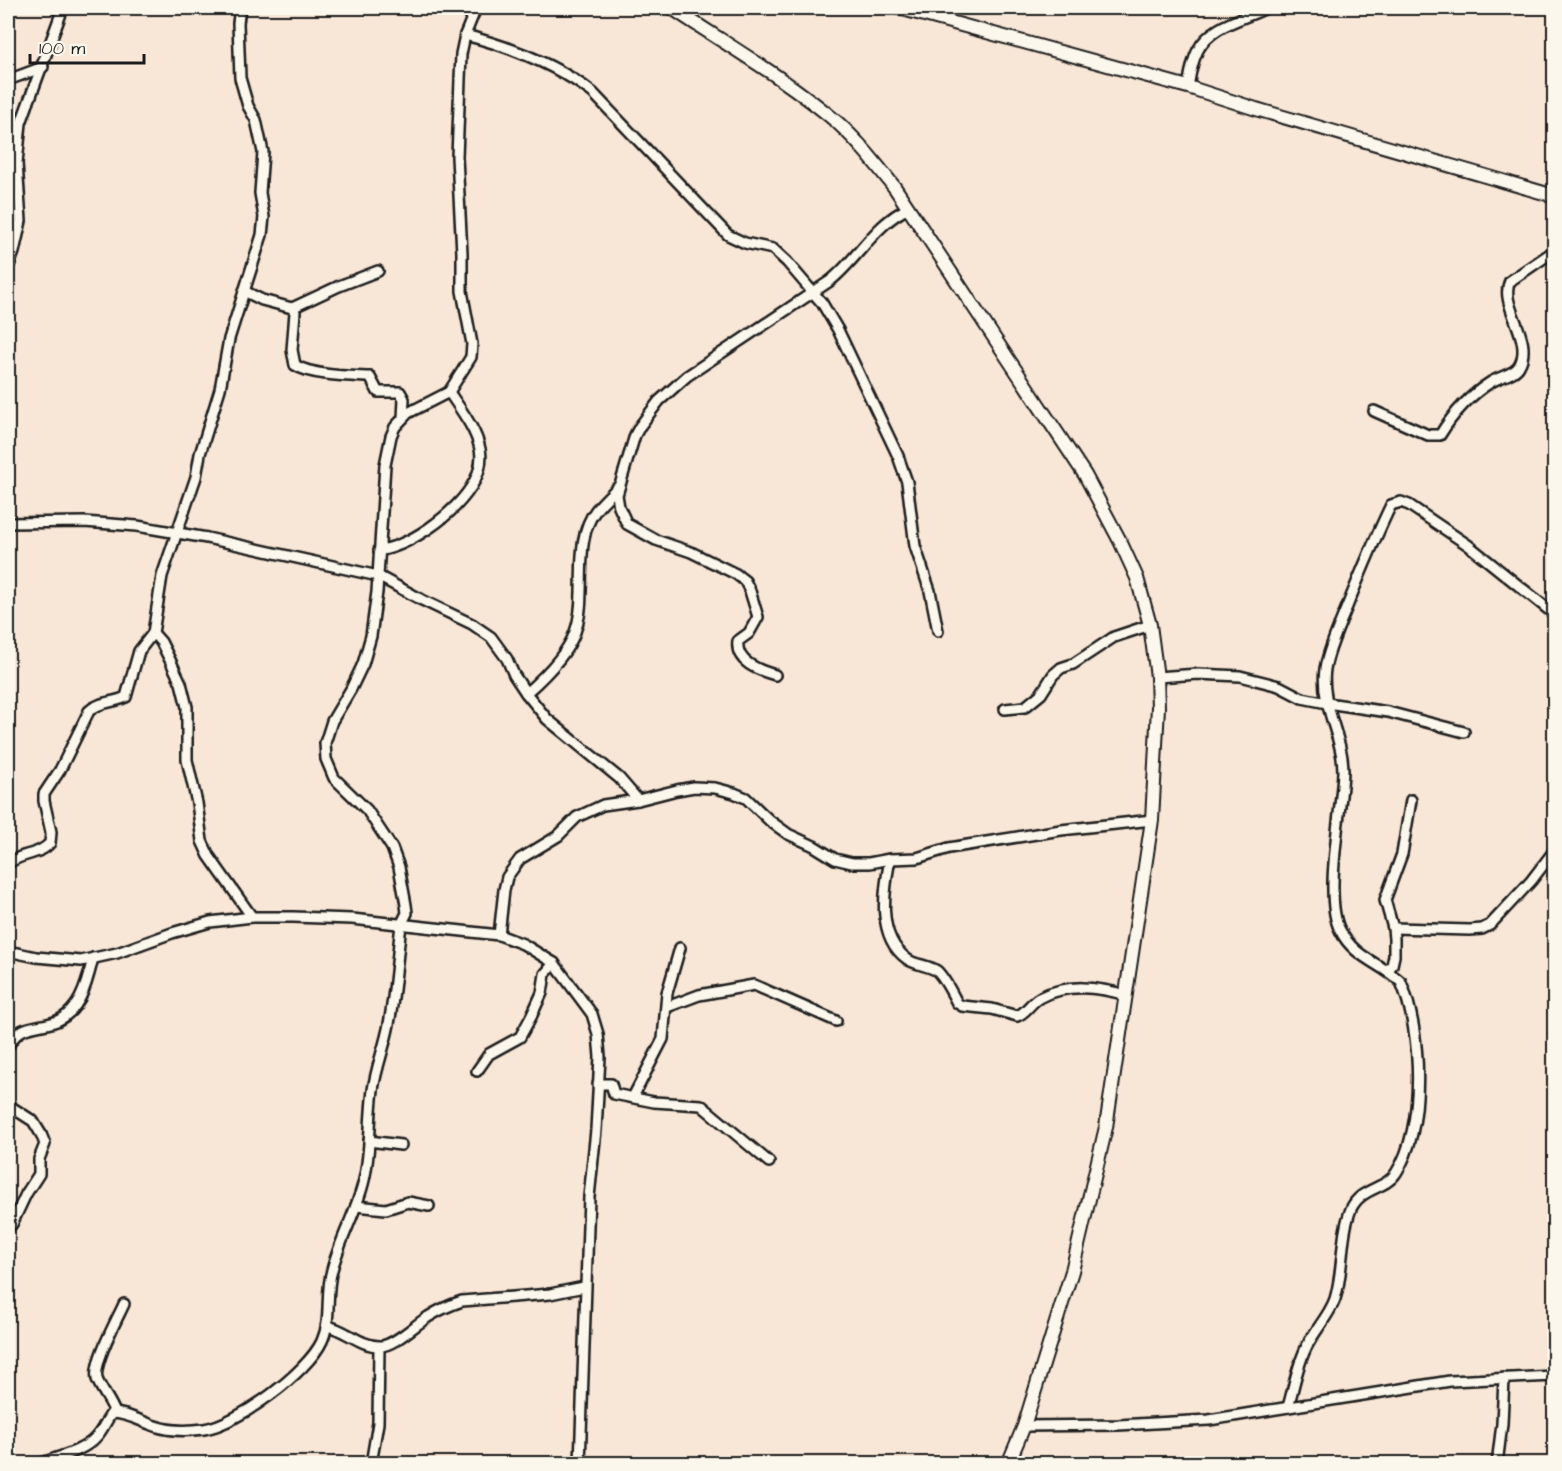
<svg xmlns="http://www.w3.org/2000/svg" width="1562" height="1471" viewBox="0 0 1562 1471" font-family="'Architects Daughter',sans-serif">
	<rect width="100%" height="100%" fill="#f8e6d6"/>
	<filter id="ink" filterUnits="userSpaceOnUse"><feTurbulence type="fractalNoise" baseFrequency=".0167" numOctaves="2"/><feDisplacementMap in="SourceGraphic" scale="12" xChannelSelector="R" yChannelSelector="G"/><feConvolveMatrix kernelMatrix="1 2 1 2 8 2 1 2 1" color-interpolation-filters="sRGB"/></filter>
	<g filter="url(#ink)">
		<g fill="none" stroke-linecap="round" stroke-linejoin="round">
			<defs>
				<g id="street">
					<path d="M465 35C511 47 556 64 593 93L728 235 745 243 773 249 787 262 822 303 838 330 898 456 907 482 915 546 930 591 938 631"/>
					<polyline points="8,80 43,67"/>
					<path d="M1188 87C1190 75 1192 61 1198 50 1211 25 1242 20 1266 8"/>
					<polyline points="8,268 14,252 21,221 17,163 21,123 63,8"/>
					<polyline points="244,291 262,300 292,308 339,286 378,271"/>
					<path d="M292 308 295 312 292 350 295 365C312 376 350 376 370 377L378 392H400L404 399 403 418"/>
					<path d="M1374 411 1428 435H1440C1454 412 1469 396 1491 382 1499 377 1515 374 1519 366 1535 339 1498 305 1510 281L1554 251"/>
					<polyline points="8,523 84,522 137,526 207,538 378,576 422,600 472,624 491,637 507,659 514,675 526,693 547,719 619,778 638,800"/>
					<path d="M379 551C387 549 394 547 401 544 433 530 488 489 480 449 476 429 460 409 449 392"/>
					<polyline points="153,633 161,642 171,662 181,683 187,707 187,760 197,803 202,841 209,856 252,917"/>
					<path d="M775 675C758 670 735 662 738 641L749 633 758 617 750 591 745 581 736 574 691 552 656 540 627 524 619 507 617 495 635 435 640 426 659 401 687 376 830 281C858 259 875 223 909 208"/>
					<polyline points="1157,677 1198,674 1240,676 1279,686 1302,698 1327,703 1388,712 1464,732"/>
					<path d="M526 693C543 678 568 653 575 632 580 619 581 605 581 591 582 564 579 532 596 510 603 501 611 494 619 486"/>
					<polyline points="1005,709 1025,707 1041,694 1053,675 1061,668 1073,664 1114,637 1150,625"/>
					<path d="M890 859C884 891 876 936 907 959 915 965 928 965 937 971 945 979 952 993 957 1003L962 1006 992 1009 1017 1016C1026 1013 1030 1003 1039 998 1068 983 1097 987 1126 995"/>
					<path d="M8 864C19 853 39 856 50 843L51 832 44 801V794L60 770 89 711C100 701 114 703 126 697L139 651 153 633 162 576 196 477 200 454 220 389 229 339 262 235 264 217 260 193 263 152 256 120 248 106 240 78 238 23 240 8"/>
					<polyline points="1393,928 1470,930 1482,929 1490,925 1531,881 1554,851"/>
					<polyline points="499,935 504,890 507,877 520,859 558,836 577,817 603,805 638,800 677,790 694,787 715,788 734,793 746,798 770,821 788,834 814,846 835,859 852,863 869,863 890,859 917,858 949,848 1061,830 1152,820"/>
					<polyline points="8,951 36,957 81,961 117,953 172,933 210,922 252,917 293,917 352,919 499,935 523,944 554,963 592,1014 598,1034 600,1057 596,1130 589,1197 580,1464"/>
					<polyline points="1387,971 1392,965 1394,956 1394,939 1393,928 1385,900 1402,854 1411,800"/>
					<polyline points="667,1007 699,995 754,985 836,1021"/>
					<path d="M8 1046C21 1024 30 1029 51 1023 80 1015 87 983 93 958"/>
					<polyline points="477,1071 489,1054 520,1037 531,1017 542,993 545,974 554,963"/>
					<polyline points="598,1084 611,1084 614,1094 654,1102 701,1105 769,1162"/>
					<polyline points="633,1097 663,1039 667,993 680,948"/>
					<polyline points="8,1105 33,1121 41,1134 45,1144 39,1159 39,1174 26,1194 12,1224 8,1228"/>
					<polyline points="369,1141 401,1145"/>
					<polyline points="356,1206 386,1209 408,1202 429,1206"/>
					<path d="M327 1326C345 1329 360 1346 379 1346 393 1347 416 1324 428 1317 439 1310 450 1305 462 1301L550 1294 584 1287"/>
					<path d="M1288 1407C1294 1387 1297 1365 1307 1346 1315 1330 1329 1316 1335 1299 1344 1270 1340 1237 1351 1209 1361 1187 1385 1190 1396 1173 1426 1127 1422 1031 1401 982 1379 962 1354 958 1340 930 1323 898 1342 810 1343 771 1343 736 1320 705 1325 669 1328 651 1337 631 1344 614 1359 577 1374 540 1391 505L1401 502 1409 505 1468 545 1554 614"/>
					<path d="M115 1413C111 1401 101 1390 97 1379 93 1362 117 1320 124 1304"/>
					<polyline points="1024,1426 1118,1425 1209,1420 1450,1381 1554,1376"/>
					<path d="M39 1464C57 1457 83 1452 96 1437 103 1430 106 1420 112 1413 127 1413 140 1421 155 1426 169 1431 189 1431 204 1429 238 1424 308 1372 322 1341 332 1319 325 1293 332 1270 340 1239 357 1211 364 1180 371 1151 369 1120 373 1090 376 1068 385 1046 389 1024 395 992 397 958 401 925L407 913 406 905 399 867 392 848 367 810 334 778 326 759 325 743 332 721 351 689 363 664 371 636 377 592 385 465 391 436 395 427 408 413 449 392 471 357 472 344 462 291V253L457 157 461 54 465 35 476 8"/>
					<polyline points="371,1464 378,1423 379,1347"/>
					<polyline points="1497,1464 1502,1424 1504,1378"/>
				</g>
				<g id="secondary">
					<path d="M672 8C727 45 787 79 838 123 859 142 877 165 895 188L1085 475 1120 541 1137 578 1150 625 1157 677 1158 707 1152 820 1106 1127 1072 1271 1024 1426 1008 1464"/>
					<polyline points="899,8 1188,87 1256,109 1554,196"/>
				</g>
			</defs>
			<use href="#street" stroke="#1c1c1c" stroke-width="14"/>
			<use href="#secondary" stroke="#1c1c1c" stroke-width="16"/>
			<use href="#street" stroke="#fbf7ec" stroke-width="9"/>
			<use href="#secondary" stroke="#fbf7ec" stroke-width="12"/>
		</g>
	</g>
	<rect width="1562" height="1471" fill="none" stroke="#fbf7ec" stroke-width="30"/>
	<rect x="15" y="15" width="1532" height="1441" fill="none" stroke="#1c1c1c" stroke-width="2" filter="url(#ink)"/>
	<path d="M30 54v9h114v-9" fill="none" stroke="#1c1c1c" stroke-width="3"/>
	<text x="39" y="54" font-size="18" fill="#1c1c1c" stroke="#fbf7ec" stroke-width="4.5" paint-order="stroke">100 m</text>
</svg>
